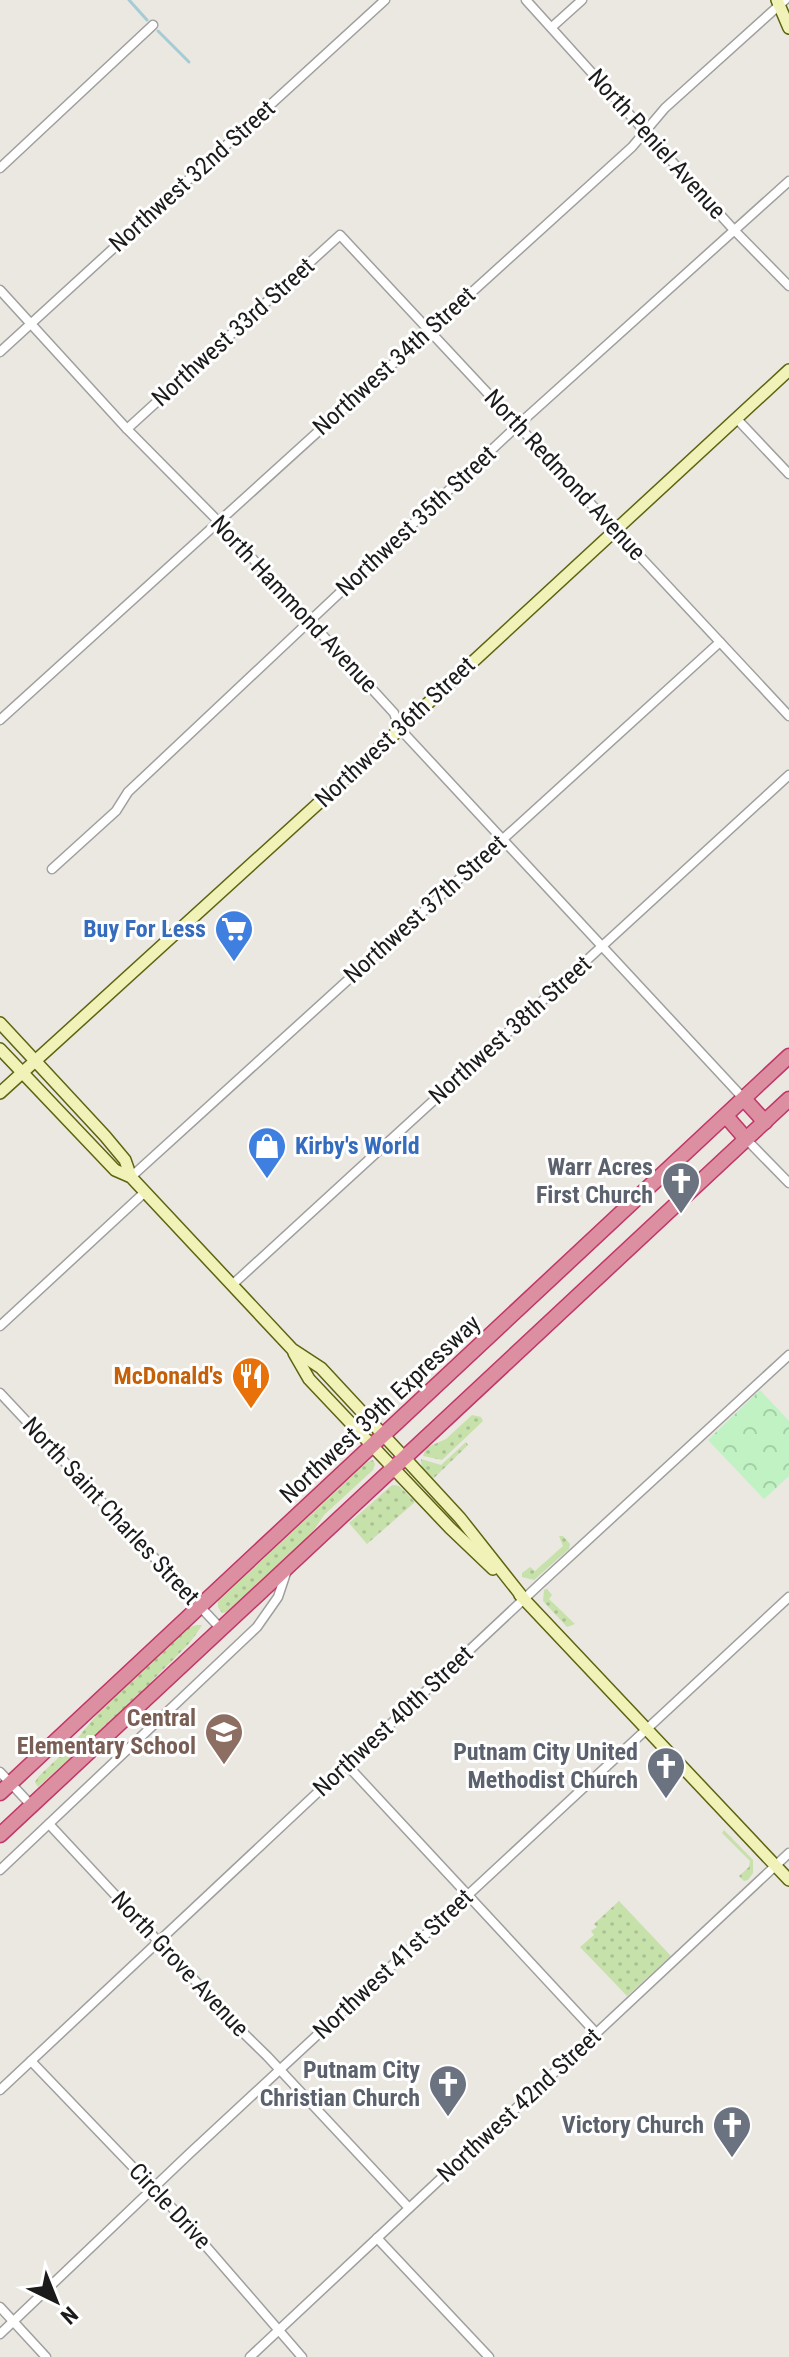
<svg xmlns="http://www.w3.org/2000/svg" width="789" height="2357" viewBox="0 0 789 2357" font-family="'Roboto Condensed',sans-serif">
	<defs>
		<pattern id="grass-dots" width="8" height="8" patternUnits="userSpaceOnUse" patternTransform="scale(2)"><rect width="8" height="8" fill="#c7e1ab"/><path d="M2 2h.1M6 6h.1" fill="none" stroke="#aac093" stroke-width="1.8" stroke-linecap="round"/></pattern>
		<pattern id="park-crowns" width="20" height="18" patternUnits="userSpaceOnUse" patternTransform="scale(2)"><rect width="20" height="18" fill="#c1f2c3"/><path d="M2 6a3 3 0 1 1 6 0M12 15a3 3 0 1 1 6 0" fill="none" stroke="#a5cfa7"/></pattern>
	</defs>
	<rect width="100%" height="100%" fill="#ebe7e1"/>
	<g fill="url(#grass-dots)">
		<polygon points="472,1415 481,1417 483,1421 442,1460 423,1456 426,1448 446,1439"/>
		<polygon points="466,1442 468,1445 432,1480 422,1469 421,1459 441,1465"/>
		<polygon points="373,1460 375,1464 373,1470 324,1515 310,1536 229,1612 222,1613 218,1607 218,1601 367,1462"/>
		<polygon points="392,1485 399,1486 415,1502 367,1544 349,1523"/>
		<polygon points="559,1536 563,1536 570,1544 569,1549 534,1580 522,1577 522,1573 530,1567 535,1571 563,1546"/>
		<polygon points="547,1589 552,1595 549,1599 575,1624 567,1627 543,1601 544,1590"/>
		<path d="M197 1625H202C188 1650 161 1668 144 1691L38 1787 35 1782 39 1776 72 1745 98 1713 189 1627Z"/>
		<polygon points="724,1830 753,1860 753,1873 748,1880 744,1881 739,1876 749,1867 750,1861 722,1833"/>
		<polygon points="619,1901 671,1956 627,1996 580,1947 594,1935 591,1931 597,1927 594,1924"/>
	</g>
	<polygon fill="url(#park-crowns)" points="760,1390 789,1421 789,1476 764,1499 708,1440"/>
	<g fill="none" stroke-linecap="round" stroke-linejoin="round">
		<g stroke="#a5cbd5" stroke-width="3">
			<polyline points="129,0 147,20"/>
			<polyline points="158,31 189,62"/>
		</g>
		<defs>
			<g id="street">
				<polyline points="526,0 734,230 789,286"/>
				<polyline points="552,27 582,0"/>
				<polyline points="0,168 153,25"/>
				<polyline points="0,290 127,429 218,521 394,713 400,729 744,1099"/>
				<polyline points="0,352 385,0"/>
				<polyline points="736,418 789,474"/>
				<polyline points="127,429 340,235 789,716"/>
				<polyline points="0,720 632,147 665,108 785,0"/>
				<polyline points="52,869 116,811 128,792 518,425 789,181"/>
				<polyline points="746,1139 789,1183"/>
				<polyline points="131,1177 720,642"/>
				<polyline points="232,1285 789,775"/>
				<polyline points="0,1326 145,1192"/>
				<polyline points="0,1393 222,1630"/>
				<polyline points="347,1765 596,2033"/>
				<polyline points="0,1772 31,1805"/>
				<polyline points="49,1824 212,1999 228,2018 267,2056 409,2208"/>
				<polyline points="0,1870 257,1627 278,1597 287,1570"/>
				<polyline points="31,2061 178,2214 302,2357"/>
				<polyline points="0,2090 540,1584 789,1355"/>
				<polyline points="377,2238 489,2357"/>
				<polyline points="0,2307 46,2357"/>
				<polyline points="0,2334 189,2154 789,1597"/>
				<polyline points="250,2357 789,1853"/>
			</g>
			<g id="secondary">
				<polyline points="777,0 789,28"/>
				<polyline points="0,1023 105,1136 125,1160 131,1177"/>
				<polyline points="0,1049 115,1170 131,1177 292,1349 321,1368 413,1467 460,1518 524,1599"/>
				<polyline points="0,1093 400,729 789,370"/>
				<polyline points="294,1353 309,1379 450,1528 493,1569"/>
				<polyline points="520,1595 789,1880"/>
			</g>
			<g id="highway">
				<polyline points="744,1099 765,1122"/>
				<polyline points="726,1116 746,1139"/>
				<polyline points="0,1793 789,1056"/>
				<polyline points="0,1835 789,1099"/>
			</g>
		</defs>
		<use href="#street" stroke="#9f9f9f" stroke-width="11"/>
		<use href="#secondary" stroke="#5d640f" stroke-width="14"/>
		<use href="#highway" stroke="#c23569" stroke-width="17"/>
		<use href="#street" stroke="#fff" stroke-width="8"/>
		<use href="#secondary" stroke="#f0f2b8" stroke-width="11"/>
		<use href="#highway" stroke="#dc8fa0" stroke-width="14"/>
	</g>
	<defs>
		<symbol id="supermarket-pin" viewBox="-11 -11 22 30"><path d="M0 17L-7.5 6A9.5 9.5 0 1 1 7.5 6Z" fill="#3f7fe0" stroke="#fff"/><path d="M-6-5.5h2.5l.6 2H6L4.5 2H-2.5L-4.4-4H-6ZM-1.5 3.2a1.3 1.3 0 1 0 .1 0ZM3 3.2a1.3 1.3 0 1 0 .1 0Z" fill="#fff"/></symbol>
		<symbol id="shop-pin" viewBox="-11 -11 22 30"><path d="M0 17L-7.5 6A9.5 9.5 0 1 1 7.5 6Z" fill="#3f7fe0" stroke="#fff"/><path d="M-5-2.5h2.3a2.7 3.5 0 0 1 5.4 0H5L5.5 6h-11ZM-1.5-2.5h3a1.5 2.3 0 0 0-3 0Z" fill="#fff"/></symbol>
		<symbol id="church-pin" viewBox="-11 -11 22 30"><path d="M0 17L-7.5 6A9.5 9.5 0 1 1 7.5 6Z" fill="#6b7280" stroke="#fff"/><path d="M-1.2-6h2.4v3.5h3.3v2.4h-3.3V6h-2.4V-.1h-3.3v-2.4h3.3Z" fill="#fff"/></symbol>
		<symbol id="restaurant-pin" viewBox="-11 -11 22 30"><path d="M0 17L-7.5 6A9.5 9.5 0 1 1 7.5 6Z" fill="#e8710a" stroke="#fff"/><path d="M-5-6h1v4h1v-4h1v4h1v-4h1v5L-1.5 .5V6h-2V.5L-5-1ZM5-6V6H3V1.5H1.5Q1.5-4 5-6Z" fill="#fff"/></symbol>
		<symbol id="school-pin" viewBox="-11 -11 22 30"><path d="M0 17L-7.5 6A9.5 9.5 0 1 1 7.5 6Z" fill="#8d6e63" stroke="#fff"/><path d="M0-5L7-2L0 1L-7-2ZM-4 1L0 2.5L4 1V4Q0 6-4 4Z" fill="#fff"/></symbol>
	</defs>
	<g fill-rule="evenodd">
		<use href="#supermarket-pin" x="212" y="907" width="44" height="60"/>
		<use href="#shop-pin" x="245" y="1124" width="44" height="60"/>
		<use href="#church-pin" x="659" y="1159" width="44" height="60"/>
		<use href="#restaurant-pin" x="229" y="1354" width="44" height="60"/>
		<use href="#school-pin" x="202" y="1710" width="44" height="60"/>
		<use href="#church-pin" x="644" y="1744" width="44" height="60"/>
		<use href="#church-pin" x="426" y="2062" width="44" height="60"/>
		<use href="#church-pin" x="710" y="2103" width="44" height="60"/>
	</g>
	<g text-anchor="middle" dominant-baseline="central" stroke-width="6" stroke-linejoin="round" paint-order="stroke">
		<g font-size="24" fill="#1b1b1b" stroke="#fff">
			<text transform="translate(657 144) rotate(48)">North Peniel Avenue</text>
			<text transform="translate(192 176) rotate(-42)">Northwest 32nd Street</text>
			<text transform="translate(233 332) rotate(-42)">Northwest 33rd Street</text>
			<text transform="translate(394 361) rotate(-42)">Northwest 34th Street</text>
			<text transform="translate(565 475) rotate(47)">North Redmond Avenue</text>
			<text transform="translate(416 521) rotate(-43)">Northwest 35th Street</text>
			<text transform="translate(294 604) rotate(47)">North Hammond Avenue</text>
			<text transform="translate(395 732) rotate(-43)">Northwest 36th Street</text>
			<text transform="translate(425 909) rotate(-42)">Northwest 37th Street</text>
			<text transform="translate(510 1030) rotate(-42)">Northwest 38th Street</text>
			<text transform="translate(380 1409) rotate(-43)">Northwest 39th Expressway</text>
			<text transform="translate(111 1511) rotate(47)">North Saint Charles Street</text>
			<text transform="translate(393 1721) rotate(-43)">Northwest 40th Street</text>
			<text transform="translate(180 1964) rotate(47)">North Grove Avenue</text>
			<text transform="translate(393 1964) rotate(-43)">Northwest 41st Street</text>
			<text transform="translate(519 2105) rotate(-43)">Northwest 42nd Street</text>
			<text transform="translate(170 2206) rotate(47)">Circle Drive</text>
		</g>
		<g font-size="24" font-weight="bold" fill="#366cbe" stroke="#fff" text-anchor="end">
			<text x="206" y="929">Buy For Less</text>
			<text x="295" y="1146" text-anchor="start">Kirby's World</text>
		</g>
		<g font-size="24" font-weight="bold" fill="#5b616d" stroke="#fff" text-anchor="end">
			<text x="653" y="1167">Warr Acres<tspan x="653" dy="28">First Church</tspan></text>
			<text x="638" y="1752">Putnam City United<tspan x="638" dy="28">Methodist Church</tspan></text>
			<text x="420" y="2070">Putnam City<tspan x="420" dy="28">Christian Church</tspan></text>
			<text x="704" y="2125">Victory Church</text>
		</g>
		<g font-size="24" font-weight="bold" fill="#c56008" stroke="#fff" text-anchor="end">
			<text x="223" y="1376">McDonald's</text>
		</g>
		<g font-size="24" font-weight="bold" fill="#785e54" stroke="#fff" text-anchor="end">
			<text x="196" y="1718">Central<tspan x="196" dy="28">Elementary School</tspan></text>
		</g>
	</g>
	<g transform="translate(56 2301) rotate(137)" stroke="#ffffff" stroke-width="6" paint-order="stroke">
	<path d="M0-6L14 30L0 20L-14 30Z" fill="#1b1b1b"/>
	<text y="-12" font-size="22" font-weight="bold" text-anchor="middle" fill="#1b1b1b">N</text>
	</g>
</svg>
